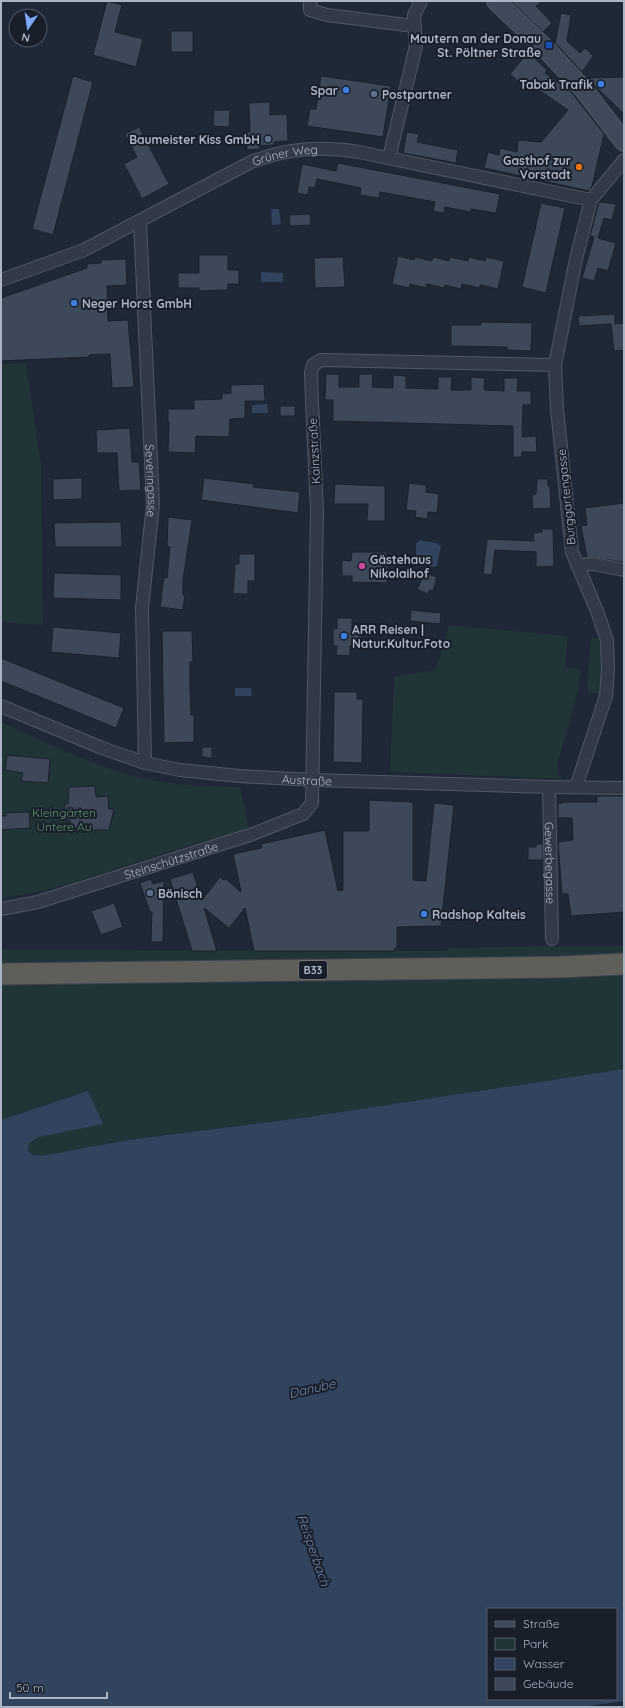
<svg xmlns="http://www.w3.org/2000/svg" width="625" height="1708" viewBox="0 0 625 1708" font-family="Quicksand,sans-serif">
	<rect width="100%" height="100%" fill="#1f2836"/>
	<g fill="#213437">
		<polygon points="26,363 41,464 43,625 1,622 1,364"/>
		<polygon points="449,625 568,636 565,667 581,669 578,691 558,763 558,773 563,779 390,772 394,677 436,670"/>
		<polygon points="591,638 601,639 603,665 599,694 588,692 587,687"/>
		<path d="M1 722C48 743 96 768 146 779 177 786 209 786 240 787L249 829C212 839 176 849 140 861 94 876 49 893 1 898Z"/>
		<polygon points="545,946 624,946 624,955 559,958 1,966 1,950 325,951 395,948 398,951 447,951 448,948"/>
		<polygon points="624,974 624,1069 302,1118 128,1140 41,1156 33,1155 28,1151 29,1143 39,1137 88,1091 1,1120 1,982"/>
	</g>
	<g fill="#32435e" fill-rule="evenodd">
		<polygon points="271,209 279,209 281,224 272,225"/>
		<polygon points="261,272 283,273 283,282 261,282"/>
		<polygon points="267,404 268,413 252,413 252,405"/>
		<path d="M420 540 436 543 441 546 437 566C432 568 420 565 416 560V544Z"/>
		<polygon points="235,688 251,688 252,696 235,696"/>
		<path d="M624 1069V1701L582 1707H1V1120L88 1091 103 1124 39 1137 29 1143 28 1151 33 1155 41 1156 128 1140 302 1118ZM488 1609H616V1699H488Z"/>
	</g>
	<g fill="#3d4859" stroke="#1a212d">
		<polygon points="107,1 122,5 115,32 143,39 136,67 93,55"/>
		<polygon points="511,1 542,1 536,6 552,23 543,32"/>
		<polygon points="561,13 571,15 567,41 580,53 585,48 593,56 582,72 555,43"/>
		<rect x="171" y="31" width="22" height="21"/>
		<polygon points="528,52 547,70 545,73 569,89 604,134 592,186 589,191 484,168 488,152 499,155 500,148 517,152 518,140 541,142 568,110 533,86 529,91 510,74"/>
		<polygon points="73,76 93,82 53,235 32,229"/>
		<polygon points="321,76 391,86 383,137 307,126 310,109 316,109"/>
		<polygon points="624,77 624,114 587,78"/>
		<polygon points="270,102 270,115 287,114 288,141 274,142 274,145 260,146 260,149 247,150 246,132 250,132 249,103"/>
		<polygon points="214,110 230,110 229,127 213,126"/>
		<polygon points="139,127 169,184 142,199 124,164 137,157 125,134"/>
		<polygon points="407,132 419,134 417,142 458,150 456,163 403,153"/>
		<polygon points="338,163 500,194 496,213 471,209 470,212 445,207 444,213 433,211 435,202 380,192 379,198 360,195 361,188 317,179 315,188 309,187 308,195 297,193 302,164 336,171"/>
		<polygon points="599,202 616,204 612,220 604,218 598,238 616,243 608,271 598,268 594,281 582,278 594,237 590,236"/>
		<polygon points="541,203 565,208 546,293 522,287"/>
		<polygon points="310,214 311,225 290,226 289,215"/>
		<polygon points="199,255 228,255 228,270 239,270 239,284 228,284 228,290 199,291 199,288 178,288 178,273 199,273"/>
		<polygon points="398,256 414,260 415,257 432,261 433,257 449,261 450,257 468,261 469,257 485,261 486,257 504,261 498,289 480,285 480,288 462,284 461,289 445,285 444,288 427,284 426,288 410,284 409,288 392,284"/>
		<polygon points="343,257 345,287 315,288 314,258"/>
		<polygon points="126,259 127,285 107,286 108,321 128,320 134,387 112,388 110,354 89,355 89,357 1,361 1,298 87,268 87,264 101,263 101,260"/>
		<polygon points="615,314 615,324 624,323 624,350 614,351 611,324 579,326 578,316"/>
		<polygon points="481,322 532,323 531,351 507,350 507,347 451,346 451,325 481,325"/>
		<polygon points="326,374 339,374 339,387 359,387 359,374 373,374 372,387 393,388 393,375 406,376 406,388 438,389 438,377 452,377 451,390 471,390 471,377 485,378 484,390 504,391 504,378 518,378 517,391 531,391 531,405 523,405 522,437 536,436 537,452 522,452 522,457 513,457 513,426 333,421 333,400 325,400"/>
		<polygon points="264,384 265,401 245,401 245,418 230,419 229,437 196,436 195,453 168,452 169,422 168,422 168,409 194,409 194,400 222,399 222,394 231,393 231,385"/>
		<rect x="280" y="406" width="15" height="10"/>
		<polygon points="130,428 132,462 139,462 141,490 119,491 117,453 97,453 96,430"/>
		<polygon points="77,478 82,478 82,499 53,500 53,479"/>
		<polygon points="204,478 254,484 253,487 300,492 298,513 201,500"/>
		<polygon points="537,479 548,479 548,486 550,486 551,508 533,509 532,495 536,494"/>
		<polygon points="409,483 426,485 426,492 439,494 437,513 428,512 427,519 415,517 416,511 406,510"/>
		<polygon points="335,484 385,486 385,521 367,521 368,504 334,504"/>
		<polygon points="624,503 624,562 587,557 581,526 587,525 585,508"/>
		<polygon points="168,517 192,520 183,580 183,595 185,595 183,610 160,607 164,577 167,578 170,547 167,546"/>
		<polygon points="121,522 122,547 55,547 54,523"/>
		<polygon points="542,529 553,529 554,566 536,567 536,552 495,550 492,575 483,574 487,539 534,541 533,533 542,532"/>
		<polygon points="352,552 387,552 387,583 352,582 352,576 342,576 342,560 351,561"/>
		<polygon points="239,554 255,554 255,581 248,581 248,594 233,594 235,564 239,564"/>
		<polygon points="54,573 121,575 121,600 53,598"/>
		<polygon points="425,573 437,577 433,591 430,590 427,594 417,589"/>
		<polygon points="411,610 441,613 440,624 410,621"/>
		<polygon points="337,618 352,618 352,629 362,629 362,647 350,646 350,656 336,655 337,646 333,646 333,628 337,629"/>
		<polygon points="53,627 121,633 119,658 51,652"/>
		<polygon points="162,631 192,631 193,662 190,662 190,690 191,715 194,715 194,742 164,743"/>
		<polygon points="1,658 124,708 116,728 1,681"/>
		<polygon points="334,692 357,692 357,699 363,699 362,763 333,762"/>
		<polygon points="202,747 212,747 212,758 202,757"/>
		<polygon points="7,755 50,759 48,783 21,781 23,773 5,770"/>
		<polygon points="95,786 96,797 108,796 109,809 114,809 109,830 86,830 86,828 70,829 70,820 65,820 65,804 68,804 69,787"/>
		<polygon points="597,796 624,796 624,912 571,916 568,894 562,894 558,842 573,840 572,818 558,818 558,804 566,802 597,802"/>
		<polygon points="369,800 413,802 413,880 426,881 434,803 454,805 441,926 397,927 397,948 395,948 395,951 254,951 245,908 229,928 204,908 217,951 192,951 170,879 193,872 202,900 220,877 224,880 226,879 241,892 233,854 262,848 261,844 325,830 338,891 343,890 343,831 369,831"/>
		<polygon points="29,812 30,828 1,830 1,816 6,816 6,813"/>
		<polygon points="536,844 543,844 543,860 528,860 528,847 536,847"/>
		<polygon points="151,879 153,884 164,881 163,942 151,942 152,912 150,912 140,883"/>
		<polygon points="114,903 123,927 101,935 91,911"/>
	</g>
	<g fill="none" stroke-linecap="round" stroke-linejoin="round">
		<defs>
			<g id="minor">
				<polyline points="310,1 310,10 327,15 414,26"/>
				<polyline points="389,158 416,46 414,15 421,1"/>
				<polyline points="591,200 624,160"/>
				<path id="s1" d="M140 222 153 504 142 608 145 763"/>
				<path id="s2" d="M1 280 84 250 251 162C288 148 320 146 359 152L591 200"/>
				<polyline points="577,565 593,564 624,570"/>
				<path id="s3" d="M1 706 102 748 145 763 180 770 239 776 313 780 549 787 624 788"/>
				<path id="s4" d="M549 787 552 939"/>
				<polyline points="576,787 606,696 608,670 607,640 597,611 572,552 557,409 555,365 576,259 591,200"/>
				<path id="s5" d="M1 909 38 902 250 835 303 814 312 803 317 511 312 402 311 373 313 365 321 360 555 365"/>
			</g>
			<polyline id="secondary" points="496,1 545,48 584,90 624,142"/>
			<polyline id="trunk" points="1,974 560,967 624,964"/>
		</defs>
		<use href="#minor" stroke="#505865" stroke-width="14"/>
		<use href="#secondary" stroke="#505865" stroke-width="20"/>
		<use href="#trunk" stroke="#3a424e" stroke-width="23"/>
		<use href="#minor" stroke="#323a47" stroke-width="12"/>
		<use href="#secondary" stroke="#40495a" stroke-width="18"/>
		<use href="#trunk" stroke="#5e5e5b" stroke-width="21"/>
	</g>
	<rect fill="#1a4fb4" stroke="#181f2b" stroke-width="1.5" x="545" y="41" width="8" height="8" rx="2"/>
	<g fill="#3f7fe0" stroke="#181f2b" stroke-width="1.5">
		<circle cx="601" cy="84" r="4"/>
		<circle cx="346" cy="90" r="4"/>
		<circle cx="74" cy="303" r="4"/>
		<circle cx="344" cy="636" r="4"/>
		<circle cx="424" cy="914" r="4"/>
	</g>
	<g fill="#5c6f8a" stroke="#181f2b" stroke-width="1.5">
		<circle cx="374" cy="94" r="4"/>
		<circle cx="268" cy="139" r="4"/>
		<circle cx="150" cy="893" r="4"/>
	</g>
	<circle fill="#e8710a" stroke="#181f2b" stroke-width="1.5" cx="579" cy="167" r="4"/>
	<circle fill="#d1479c" stroke="#181f2b" stroke-width="1.5" cx="362" cy="566" r="4"/>
	<g text-anchor="middle" dominant-baseline="central" stroke-width="4" stroke-linejoin="round" paint-order="stroke">
		<rect fill="#181f2b" stroke="#808896" stroke-width="1" x="299" y="961" width="28" height="18" rx="3"/>
		<g font-size="11" font-weight="bold" fill="#acb5c4">
			<text x="313" y="970">B33</text>
		</g>
		<g font-size="12" font-weight="bold" fill="#acb5c4" stroke="#181f2b" text-anchor="start">
			<text x="541" y="38" text-anchor="end">Mautern an der Donau<tspan x="541" dy="14">St. Pöltner Straße</tspan></text>
			<text x="593" y="84" text-anchor="end">Tabak Trafik</text>
			<text x="338" y="90" text-anchor="end">Spar</text>
			<text x="382" y="94">Postpartner</text>
			<text x="260" y="139" text-anchor="end">Baumeister Kiss GmbH</text>
			<text x="571" y="160" text-anchor="end">Gasthof zur<tspan x="571" dy="14">Vorstadt</tspan></text>
			<text x="82" y="303">Neger Horst GmbH</text>
			<text x="370" y="559">Gästehaus<tspan x="370" dy="14">Nikolaihof</tspan></text>
			<text x="352" y="629">ARR Reisen |<tspan x="352" dy="14">Natur.Kultur.Foto</tspan></text>
			<text x="158" y="893">Bönisch</text>
			<text x="432" y="914">Radshop Kalteis</text>
		</g>
		<g font-size="12" fill="#acb5c4" stroke="#181f2b">
			<text stroke="none"><textPath href="#s2" startOffset="312">Grüner Weg</textPath></text>
			<text transform="translate(314 451) rotate(-93)">Kainzstraße</text>
			<text stroke="none"><textPath href="#s1" startOffset="259">Severingasse</textPath></text>
			<text transform="translate(566 497) rotate(-96)">Burggartengasse</text>
			<text stroke="none"><textPath href="#s3" startOffset="318">Austraße</textPath></text>
			<text stroke="none"><textPath href="#s5" startOffset="177">Steinschützstraße</textPath></text>
			<text stroke="none"><textPath href="#s4" startOffset="76">Gewerbegasse</textPath></text>
		</g>
		<g font-size="12" fill="#649470" stroke="#181f2b">
			<text x="64" y="812">Kleingärten<tspan x="64" dy="14">Untere Au</tspan></text>
		</g>
		<g font-size="13" font-style="italic" fill="#748bad" stroke="#181f2b">
			<text transform="translate(312 1388) rotate(-13)">Danube</text>
			<text transform="translate(314 1550) rotate(71)">Reisperbach</text>
		</g>
	</g>
	<rect width="625" height="1708" fill="none" stroke="#acb5c4" stroke-width="4"/>
	<rect x="487" y="1608" width="130" height="92" fill="#181f2b" stroke="#535b68"/>
	<rect x="495" y="1621" width="20" height="6" fill="#40495a" stroke="#535b68"/>
	<text x="523" y="1628" font-size="12" fill="#acb5c4">Straße</text>
	<rect x="495" y="1638" width="20" height="12" fill="#213437" stroke="#535b68"/>
	<text x="523" y="1648" font-size="12" fill="#acb5c4">Park</text>
	<rect x="495" y="1658" width="20" height="12" fill="#32435e" stroke="#535b68"/>
	<text x="523" y="1668" font-size="12" fill="#acb5c4">Wasser</text>
	<rect x="495" y="1678" width="20" height="12" fill="#3d4859" stroke="#535b68"/>
	<text x="523" y="1688" font-size="12" fill="#acb5c4">Gebäude</text>
	<g transform="translate(28 28) rotate(193)"><circle r="19" fill="#181f2b" stroke="#535b68"/>
	<path d="M0-3L7 15L0 10L-7 15Z" fill="#7ca9f9"/>
	<text y="-6" font-size="11" font-weight="bold" text-anchor="middle" fill="#acb5c4">N</text>
	</g>
	<path d="M10 1692v6h97v-6" fill="none" stroke="#acb5c4" stroke-width="2"/>
	<text x="16" y="1692" font-size="12" fill="#acb5c4" stroke="#181f2b" stroke-width="3" paint-order="stroke">50 m</text>
</svg>
